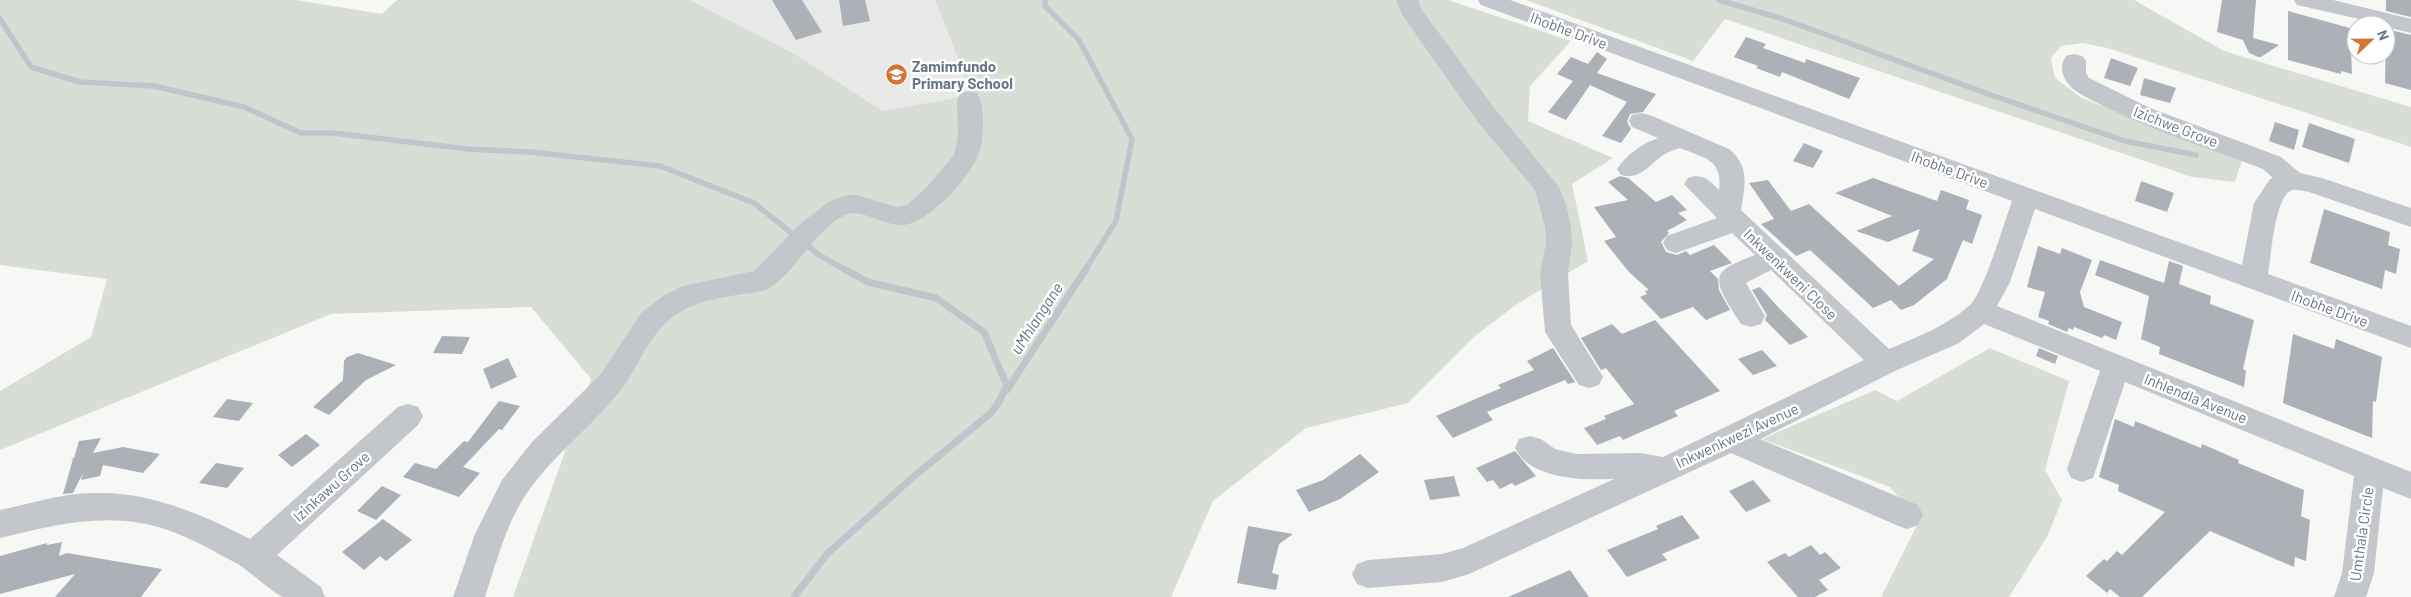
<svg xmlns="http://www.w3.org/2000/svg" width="2411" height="597" viewBox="0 0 2411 597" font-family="Barlow,sans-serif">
	<rect width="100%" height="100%" fill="#f7f8f5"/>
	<polygon fill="#e8e9e8" points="690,0 935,0 972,96 883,111 795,54"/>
	<g fill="#d8ded6">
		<polygon points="0,0 296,0 382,14 397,0 690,0 795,54 883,111 972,95 935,0 1448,0 1571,41 1530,86 1528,121 1613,158 1572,184 1588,261 1517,304 1475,336 1408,403 1306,428 1213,501 1171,597 513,597 591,379 531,307 331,314 0,450 0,391 91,337 107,279 0,265"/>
		<polygon points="1526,0 2134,0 2224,51 2411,107 2411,147 2107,48 2083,43 2061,46 2051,58 2055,78 2082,98 2242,160 2235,182 2192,177 1725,19 1693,61"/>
		<polygon points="1990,348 2069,381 2045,470 2062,500 2048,535 2009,597 1881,597 1919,521 1890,487 1762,439 1875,390 1897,401"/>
	</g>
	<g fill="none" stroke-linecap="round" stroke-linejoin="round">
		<g stroke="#bec5cb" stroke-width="5.5">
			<polyline points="1045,0 1045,6 1079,40 1132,139 1116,221 1085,270"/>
			<polyline points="1719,0 1783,19 1991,95 2125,141 2196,155"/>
			<polyline points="0,19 31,67 80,82 154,86 244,107 301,133 333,133 468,149 530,152 660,166 754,203 819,255 846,270"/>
		</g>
		<g stroke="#bec5cb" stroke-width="7">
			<polyline points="844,269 868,282 936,298 984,332 1007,386 997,405"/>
			<polyline points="1007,390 1086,269"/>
			<polyline points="794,597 827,554 912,478 991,413 999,402"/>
		</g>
	</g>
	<g fill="#acb1b8">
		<polygon points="772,0 802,0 822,32 796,40"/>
		<polygon points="839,0 865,0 870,21 843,26"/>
		<polygon points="2222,0 2256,0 2253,38 2279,45 2261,57 2258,57 2249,53 2243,40 2217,32"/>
		<polygon points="2386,0 2411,0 2411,17 2386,11"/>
		<polygon points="2288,11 2350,28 2352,74 2341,71 2341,74 2288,60"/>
		<polygon points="2386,29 2411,35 2411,90 2385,83"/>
		<polygon points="1746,37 1766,44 1763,48 1805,63 1806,59 1860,78 1849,99 1782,72 1780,77 1756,68 1758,66 1734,57"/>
		<polygon points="1597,52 1607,59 1597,73 1656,94 1643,112 1630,114 1627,122 1631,129 1621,143 1602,136 1627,102 1590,85 1566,120 1548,112 1573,81 1557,74 1571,57 1588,64"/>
		<polygon points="2111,58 2138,68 2130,86 2104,78"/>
		<polygon points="2144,78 2176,88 2170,103 2140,95"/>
		<polygon points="2275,122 2299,130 2294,150 2269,141"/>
		<polygon points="2309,123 2355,139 2349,163 2302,147"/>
		<polygon points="1804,143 1823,151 1813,168 1793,161"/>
		<polygon points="1620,176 1628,178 1656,202 1672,195 1687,210 1678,213 1687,220 1667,231 1669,233 1661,242 1666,252 1677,255 1686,251 1690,255 1714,245 1732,263 1710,271 1718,279 1719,290 1730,310 1706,320 1693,307 1661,319 1640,297 1647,294 1645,291 1649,290 1629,272 1604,241 1616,237 1594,207 1628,200 1608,182"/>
		<polygon points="1873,178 1937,201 1941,190 1969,200 1966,209 1982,215 1972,244 1963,240 1947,279 1914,305 1901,310 1891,300 1873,308 1810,250 1796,256 1761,224 1774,219 1749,183 1768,180 1791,211 1809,204 1899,286 1934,259 1912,251 1920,229 1888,242 1856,231 1892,216 1835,193"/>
		<polygon points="2141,181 2174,193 2167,212 2135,201"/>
		<polygon points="2324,209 2390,232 2388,245 2400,249 2396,274 2385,270 2382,289 2310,263"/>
		<polygon points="2038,246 2060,254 2062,248 2092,260 2080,292 2084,307 2122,322 2116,340 2104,335 2102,338 2074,327 2073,330 2069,328 2067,332 2048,324 2049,321 2038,317 2045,292 2027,287"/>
		<polygon points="2100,260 2164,283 2169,261 2183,266 2179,284 2211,296 2210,304 2254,320 2243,369 2246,371 2244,387 2159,354 2160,347 2141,339 2149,296 2095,275"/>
		<polygon points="1760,287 1778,307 1808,337 1790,345 1765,320 1767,315 1752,290"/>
		<polygon points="1655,320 1720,391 1674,411 1678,416 1648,429 1623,440 1620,436 1597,445 1584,428 1606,419 1604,416 1634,404 1606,368 1601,370 1581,338 1612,324 1622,334"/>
		<polygon points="2293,334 2334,349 2336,339 2382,357 2376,402 2373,401 2372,438 2283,403"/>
		<polygon points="442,336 470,337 462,354 433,353"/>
		<polygon points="1553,348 1575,382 1568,384 1565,380 1487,412 1493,420 1453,438 1436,416 1501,388 1498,385 1534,370 1527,361"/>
		<polygon points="2039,348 2058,356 2055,364 2036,356"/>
		<polygon points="1762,350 1777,366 1753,375 1738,359"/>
		<polygon points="358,353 396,365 366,380 329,415 313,407 343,380 344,361 347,357"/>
		<polygon points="508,358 517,377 491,389 483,369"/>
		<polygon points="227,399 253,403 239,421 213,417"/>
		<polygon points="499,401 520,406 502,430 499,429 463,467 480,473 459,497 403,477 415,463 436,469 464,441 468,442"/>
		<polygon points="2115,419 2134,427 2135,421 2201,448 2202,444 2239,460 2238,463 2304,490 2301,516 2310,520 2306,561 2295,557 2294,567 2210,531 2142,597 2120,597 2110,589 2107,593 2086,576 2104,559 2107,561 2117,551 2122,555 2165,512 2118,491 2119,485 2099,477"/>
		<polygon points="306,434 320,445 292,467 278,455"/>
		<polygon points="101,438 93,453 123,447 160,454 143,473 103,465 100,476 81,480 83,473 73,493 63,494 73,459 71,458 74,458 79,441"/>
		<polygon points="1515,451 1536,476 1515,486 1512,483 1500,489 1493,480 1487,482 1476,468"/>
		<polygon points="1360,454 1379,472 1340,499 1309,512 1296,490 1323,480"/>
		<polygon points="216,463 244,468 227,488 199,483"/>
		<polygon points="1454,476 1460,496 1430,500 1424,480"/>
		<polygon points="1753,480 1771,501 1746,512 1729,491"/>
		<polygon points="382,486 401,495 376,520 357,511"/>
		<polygon points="1682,515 1700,538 1662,554 1667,560 1627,577 1607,550 1658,529 1656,526"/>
		<polygon points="383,519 412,540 386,561 380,556 364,570 342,552"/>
		<polygon points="1248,526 1293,534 1279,544 1272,573 1279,575 1276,590 1237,583"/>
		<polygon points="62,542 59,556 67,553 162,569 141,597 55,597 75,574 0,594 0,556 47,543 47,545"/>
		<polygon points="1811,545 1820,555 1825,552 1841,568 1819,580 1828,590 1815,597 1798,597 1767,562 1785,553 1789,557"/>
		<polygon points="1570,570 1589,597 1508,597"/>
	</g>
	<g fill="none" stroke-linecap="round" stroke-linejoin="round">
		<g fill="#c3c6ca" fill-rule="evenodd">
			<polygon points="1396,0 1418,0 1422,10 1495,109 1559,187 1566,204 1571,227 1572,243 1568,273 1571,325 1603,377 1599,385 1589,388 1579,385 1545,332 1540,273 1546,243 1545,227 1535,190 1477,121 1403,16"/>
			<path d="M1478 0H1510L2242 265 2254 203 2270 179 2273 178 2263 169C2213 150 2162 134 2114 111 2100 104 2085 98 2073 89 2063 80 2058 67 2066 56L2074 54 2082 56 2086 61V73L2089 78 2150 108 2281 157 2300 173 2322 178 2411 208V227L2309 192C2304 191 2295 188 2290 191 2275 199 2271 256 2268 274L2411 326V348L2035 209 2010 282 1997 306 2411 472V499L2383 488 2374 573 2366 597H2334L2342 573 2354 476 2125 382 2093 478 2082 482 2071 478 2067 469 2100 371 1984 324 1959 343 1895 371 1760 439 1918 505 1923 515 1918 525 1907 529 1896 525 1731 453 1469 574 1442 582 1368 588 1357 584 1352 574 1357 564 1368 560 1442 554 1463 548 1614 479C1584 480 1531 480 1515 448L1519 439 1530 436 1541 439 1555 449 1576 454 1641 453 1663 457 1864 360 1771 270 1746 283 1765 316 1761 324 1751 327 1741 324C1734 312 1710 282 1723 271 1730 264 1745 259 1755 255L1732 233 1676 253 1667 250 1663 243 1667 236 1717 218 1684 184 1688 178C1703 173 1709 180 1719 190 1723 159 1704 158 1680 148 1674 150 1667 152 1662 156 1648 166 1640 180 1621 175L1617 169C1626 155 1643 143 1658 138L1632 127 1629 121 1632 115 1641 113 1650 115 1729 149C1750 166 1745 186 1741 210L1889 349C1917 337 1947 326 1970 305 1984 291 2004 223 2012 201L1481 5Z"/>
			<polygon points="2294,0 2333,0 2411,19 2411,33 2386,27 2386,25 2297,5"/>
			<path d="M969 91 977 93C986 107 984 144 977 158 967 180 929 222 904 225 887 227 861 209 848 214 818 225 797 270 771 287 761 293 749 293 737 295 712 299 689 303 669 320 646 340 638 368 620 391 590 429 550 457 523 499 505 528 496 564 485 597H453L475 534 502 480 532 442 601 374 641 313 663 296 683 286 754 271 800 224 830 201 848 195H857L896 207 907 205 926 188 954 155 958 136 957 99 961 93Z"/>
			<path d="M408 404 418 407 423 416 418 425 277 555 321 587 325 597C315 597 293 597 283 597 272 593 248 569 234 562 217 553 200 543 183 536 121 508 62 523 0 538V510C31 504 62 493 94 493 150 491 201 514 250 539L398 407Z"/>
		</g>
	</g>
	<defs>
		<symbol id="school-disc" viewBox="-11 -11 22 22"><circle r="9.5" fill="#d77335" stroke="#fff"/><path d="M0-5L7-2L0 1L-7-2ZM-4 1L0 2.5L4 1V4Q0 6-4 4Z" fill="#fff"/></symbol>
	</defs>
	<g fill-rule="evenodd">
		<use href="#school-disc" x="884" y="62" width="25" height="25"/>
	</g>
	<g text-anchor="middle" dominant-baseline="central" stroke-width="5" stroke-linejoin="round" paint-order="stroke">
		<g font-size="15" fill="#697484" stroke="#fff">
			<text transform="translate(1569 30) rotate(20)">Ihobhe Drive</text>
			<text transform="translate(2176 126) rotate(21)">Izichwe Grove</text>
			<text transform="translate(1950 169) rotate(20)">Ihobhe Drive</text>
			<text transform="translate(1791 274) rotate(44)">Inkwenkweni Close</text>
			<text transform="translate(2330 308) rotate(20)">Ihobhe Drive</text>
			<text transform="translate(2196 398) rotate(22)">Inhlendla Avenue</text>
			<text transform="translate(1737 435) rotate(-25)">Inkwenkwezi Avenue</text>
			<text transform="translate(331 486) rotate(-42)">Izinkawu Grove</text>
			<text transform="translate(2361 534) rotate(-82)">Umthala Circle</text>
		</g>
		<g font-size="15" font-weight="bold" fill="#697484" stroke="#fff" text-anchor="start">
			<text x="912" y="66">Zamimfundo<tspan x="912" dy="17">Primary School</tspan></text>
		</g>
		<g font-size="16" font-style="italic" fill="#64747f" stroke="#fff">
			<text transform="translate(1036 318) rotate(-57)">uMhlangane</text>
		</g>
	</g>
	<g transform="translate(2371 40) rotate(68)"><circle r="24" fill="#ffffff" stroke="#c3c7ce"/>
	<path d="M0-4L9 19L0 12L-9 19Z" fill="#d77335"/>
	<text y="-8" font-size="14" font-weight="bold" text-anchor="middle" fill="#697484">N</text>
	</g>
</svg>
